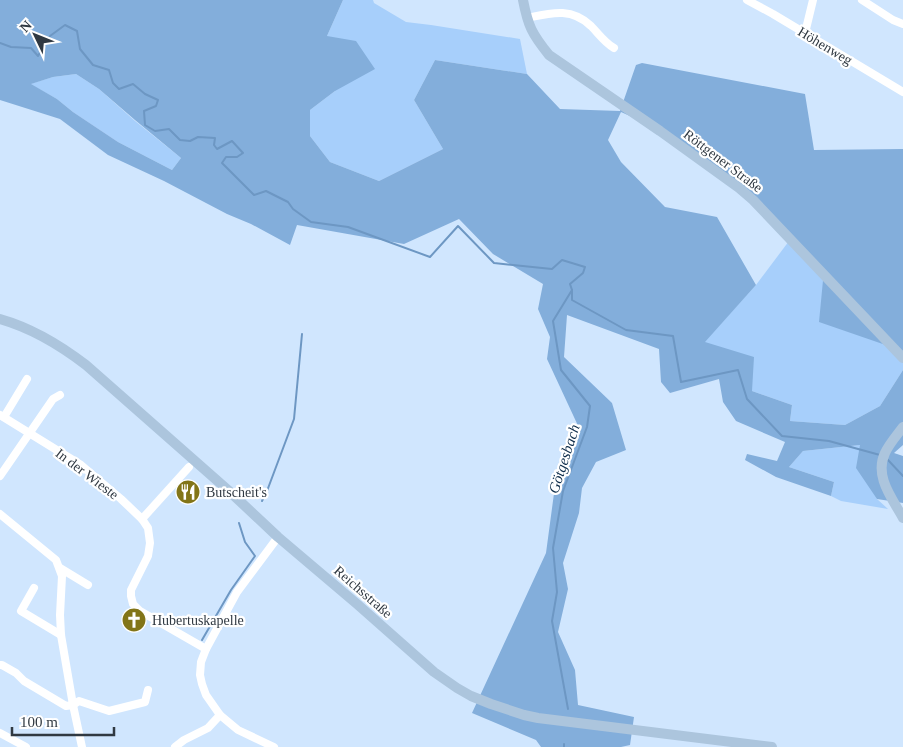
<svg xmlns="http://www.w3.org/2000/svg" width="903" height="747" viewBox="0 0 903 747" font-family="Georgia,serif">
	<rect width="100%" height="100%" fill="#d0e6fe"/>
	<g fill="#a7cffb">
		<polygon points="343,0 373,0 374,3 406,22 431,25 520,39 527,74 435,60 414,100 443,149 379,181 330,162 310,136 310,110 335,91 327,36"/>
		<polygon points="76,74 99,89 135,121 181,158 172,170 118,142 73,112 57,99 30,84 53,77"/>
		<polygon points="792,237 903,351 903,370 880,406 845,425 790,421 792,405 752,391 704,342 756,285"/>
		<polygon points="860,445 877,499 888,509 841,501 831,496 834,482 789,467 803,451"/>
	</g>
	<path fill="#83aedb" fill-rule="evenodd" d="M0 0H343L327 36 356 41 375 69 335 91 310 110V136L330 162 379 181 443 149 414 100 435 60 527 74 560 109 620 111 636 65 642 63 805 94 814 150 903 149V351L819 322 824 270 753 196 657 128 621 112 608 140 621 162 665 207 717 217 756 285 705 342 754 357 752 391 792 405 790 421 845 425 880 406 903 370V445L894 453 903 456V503L877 499 856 468 860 445 803 451 789 467 834 482 831 496 776 477 745 460 747 454 777 461 785 442 736 421 723 402 719 379 670 393 661 382 659 349 567 315 564 357 612 403 626 450 596 462 582 488 579 513 563 563 568 589 558 632 575 670 578 705 634 717 630 745 621 747H541L536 740 472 713 546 553 555 486 580 430 547 359 550 337 538 309 543 284 493 254 459 219 404 244 297 225 290 245 251 224 227 214 164 181 108 155 60 119 0 100ZM76 74 99 89 135 120 181 158 172 170 118 142 73 112 57 99 31 84 53 77Z"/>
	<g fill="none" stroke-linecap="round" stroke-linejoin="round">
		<g stroke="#6d97c3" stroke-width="2">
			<polyline points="0,43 11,47 31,48 38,56 50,36 65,25 77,31 80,49 93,65 109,70 113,83 119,89 133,84 145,94 158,100 156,106 144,111 145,125 155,131 169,129 180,140 190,141 198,137 215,138 214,145 217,149 232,141 243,153 237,157 226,157 222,163 254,195 266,191 288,202 293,209 311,222 348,227 430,257 458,226 494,263 552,269 562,260 585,267 583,273 570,284 572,290 572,300 626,330 673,336 681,382 738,370 747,399 782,436 829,441 880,455"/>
			<polyline points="888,460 903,476"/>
			<polyline points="262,501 267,491 294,419 302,334"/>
			<polyline points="202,640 231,590 255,556 245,542 239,523"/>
			<polyline points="568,709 552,621 557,592 553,548 563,491 587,427 590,406 561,370 553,321 572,290"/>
			<polyline points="564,744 564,747"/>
		</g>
		<g stroke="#fff" stroke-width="8">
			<polyline points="747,0 773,14 903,92"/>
			<polyline points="862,0 893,20 903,24"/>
			<path d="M527 18C551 13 571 7 591 26 599 34 604 42 614 48"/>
			<polyline points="805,33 813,0"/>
			<polyline points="0,415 81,465 121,499 142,519"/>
			<polyline points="4,417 27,379"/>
			<polyline points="189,467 142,519 148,528 150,543 148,556 131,590 131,596 133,604 140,611 206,649"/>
			<polyline points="0,476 53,399 60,395"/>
			<polyline points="0,514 56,560 62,576 60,615 61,635 73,705 82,747"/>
			<polyline points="60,568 88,585"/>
			<polyline points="34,588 21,611 61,635"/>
			<polyline points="0,665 2,665 16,673 24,681 66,706 73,705 79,701 109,711 145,702 148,690"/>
			<polyline points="0,733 26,747"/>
			<polyline points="175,747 184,740 208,728 220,715"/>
			<polyline points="274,747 238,730 220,715 206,695 202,684 200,675 201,662 206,649 237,592 278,537"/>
		</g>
		<g stroke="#acc5dd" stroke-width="10">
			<path d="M523 0C528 26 532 34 549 55L660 131 739 188 753 200 903 358"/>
			<path d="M0 319C32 328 60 345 86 365L229 491 278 537 357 604 434 672 457 688 471 696 491 704 524 715 538 718 772 747"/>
			<path d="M903 427C897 435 889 444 885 453 874 476 892 498 903 518"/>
		</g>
	</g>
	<defs>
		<symbol id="restaurant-disc" viewBox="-11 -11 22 22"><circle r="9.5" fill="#827518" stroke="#fff"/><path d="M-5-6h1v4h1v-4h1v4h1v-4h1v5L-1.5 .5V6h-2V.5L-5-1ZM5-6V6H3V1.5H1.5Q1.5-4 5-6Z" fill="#fff"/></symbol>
		<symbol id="church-disc" viewBox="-11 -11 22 22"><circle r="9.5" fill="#827518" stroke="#fff"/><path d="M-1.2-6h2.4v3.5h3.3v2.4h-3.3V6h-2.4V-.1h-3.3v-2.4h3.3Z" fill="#fff"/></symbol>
	</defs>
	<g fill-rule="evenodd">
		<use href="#restaurant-disc" x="174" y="478" width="28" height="28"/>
		<use href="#church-disc" x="120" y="606" width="28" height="28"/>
	</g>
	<g text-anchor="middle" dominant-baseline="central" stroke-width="4.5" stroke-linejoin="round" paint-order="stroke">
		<g font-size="14" fill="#303942" stroke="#fff">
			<text transform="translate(825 46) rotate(31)">Höhenweg</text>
			<text transform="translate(723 161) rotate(37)">Röttgener Straße</text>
			<text transform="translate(87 474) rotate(37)">In der Wieste</text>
			<text transform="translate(363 592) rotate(41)">Reichsstraße</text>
		</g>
		<g font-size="14" fill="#303942" stroke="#fff" text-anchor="start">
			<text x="206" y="492">Butscheit's</text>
			<text x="152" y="620">Hubertuskapelle</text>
		</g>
		<g font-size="15" font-style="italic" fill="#0d2c4a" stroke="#fff">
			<text transform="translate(564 459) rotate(-72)">Götgesbach</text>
		</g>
	</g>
	<g transform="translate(35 35) rotate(313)" stroke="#ffffff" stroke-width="4" paint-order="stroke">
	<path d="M0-4L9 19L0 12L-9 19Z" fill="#303942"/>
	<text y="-8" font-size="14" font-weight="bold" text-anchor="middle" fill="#303942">N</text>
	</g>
	<path d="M12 727v8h102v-8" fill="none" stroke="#303942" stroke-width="2.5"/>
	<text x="20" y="727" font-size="15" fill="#303942" stroke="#ffffff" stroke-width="4" paint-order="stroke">100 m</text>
</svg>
